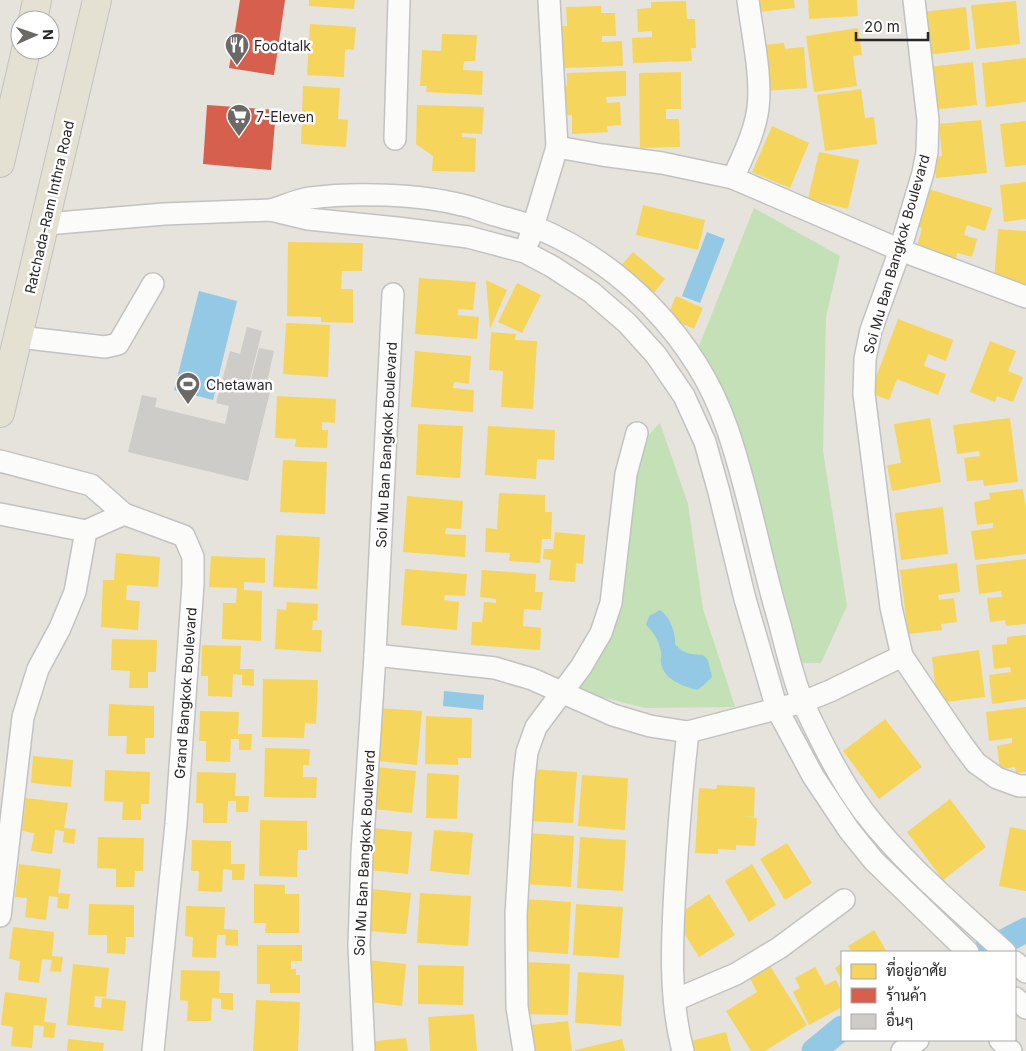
<svg xmlns="http://www.w3.org/2000/svg" width="1026" height="1051" viewBox="0 0 1026 1051" font-family="Inter,Sarabun,sans-serif">
	<rect width="100%" height="100%" fill="#e6e3dc"/>
	<g fill="#c4e0b6">
		<polygon points="754,208 840,256 826,317 823,451 847,606 821,663 797,663 696,354"/>
		<polygon points="660,423 688,504 703,609 735,707 645,708 570,689 609,630 632,471 645,439"/>
	</g>
	<g fill="#93c9e4">
		<polygon points="707,232 725,239 700,303 682,296"/>
		<polygon points="199,291 237,301 213,400 174,390"/>
		<path d="M660 610C670 617 676 632 675 644 683 654 690 654 703 655L708 660 712 677 704 685 697 690C683 686 664 680 661 663 660 659 662 655 661 652 659 641 654 632 646 625L649 616Z"/>
		<polygon points="444,691 484,695 483,710 443,706"/>
	</g>
	<g fill="#f6d55c">
		<polygon points="309,0 355,0 354,9 309,6"/>
		<polygon points="755,0 794,0 795,8 756,12"/>
		<polygon points="808,0 857,0 858,16 809,19"/>
		<polygon points="686,1 687,19 695,19 696,48 691,48 692,61 633,63 632,38 652,37 652,31 638,32 637,9 651,8 651,2"/>
		<polygon points="1016,1 1020,44 976,49 971,5"/>
		<polygon points="601,6 601,13 615,13 616,36 602,36 602,42 622,41 623,66 564,68 564,55 560,56 559,26 567,26 566,7"/>
		<polygon points="966,7 970,50 926,55 921,12"/>
		<polygon points="310,24 356,27 354,50 345,49 344,77 307,75"/>
		<polygon points="858,28 862,55 853,56 857,86 814,92 806,36"/>
		<polygon points="442,34 477,35 475,61 464,61 463,70 483,71 482,95 426,92 427,86 420,86 422,50 441,51"/>
		<polygon points="784,43 785,49 804,47 807,88 764,91 761,45"/>
		<polygon points="1026,58 1026,102 986,107 982,63"/>
		<polygon points="973,62 977,105 932,110 928,67"/>
		<polygon points="626,71 626,96 606,97 607,103 620,102 621,125 607,126 608,132 572,134 572,115 564,115 563,86 567,86 567,73"/>
		<polygon points="681,72 681,109 666,109 666,119 679,119 680,147 640,148 639,73"/>
		<polygon points="303,86 340,88 338,119 348,120 346,147 301,144"/>
		<polygon points="861,89 865,118 874,117 877,144 825,151 817,95"/>
		<polygon points="417,105 484,107 482,134 462,133 462,137 476,138 475,172 432,171 433,156 416,144"/>
		<polygon points="981,120 987,173 936,178 934,157 942,156 939,124"/>
		<polygon points="1026,121 1026,165 1005,167 1000,124"/>
		<polygon points="772,126 809,143 790,188 752,172"/>
		<polygon points="819,152 859,160 848,209 808,199"/>
		<polygon points="1026,182 1026,219 1004,222 1000,185"/>
		<polygon points="928,189 992,208 985,231 967,225 964,235 977,239 972,257 957,253 956,260 915,253 922,228 916,226"/>
		<polygon points="643,205 705,220 698,250 636,235"/>
		<polygon points="998,229 1026,231 1026,284 994,282"/>
		<polygon points="288,242 363,243 362,271 342,271 341,289 353,289 353,323 321,322 321,317 287,316"/>
		<polygon points="633,252 665,279 650,298 617,270"/>
		<polygon points="419,278 476,282 473,310 458,309 458,315 479,317 477,339 415,334"/>
		<polygon points="486,280 507,290 490,329"/>
		<polygon points="517,283 541,295 522,333 498,322"/>
		<polygon points="676,296 703,308 694,329 667,317"/>
		<polygon points="898,319 953,340 946,361 928,354 924,366 946,374 938,395 897,379 889,400 870,393"/>
		<polygon points="286,323 330,325 328,377 283,374"/>
		<polygon points="491,332 516,334 515,340 537,341 533,409 501,407 503,371 489,370"/>
		<polygon points="990,341 1016,351 1008,371 1023,377 1013,402 997,396 995,402 970,392"/>
		<polygon points="415,351 471,356 469,384 454,382 453,388 474,390 473,412 411,407"/>
		<polygon points="277,396 336,399 335,423 322,422 322,430 328,430 327,448 295,447 296,439 275,438"/>
		<polygon points="930,418 941,482 892,491 887,465 901,463 894,424"/>
		<polygon points="1010,418 1018,482 984,486 983,480 967,481 964,458 980,456 979,451 957,454 953,425"/>
		<polygon points="418,424 463,426 460,478 416,475"/>
		<polygon points="488,426 555,430 554,460 537,459 536,479 485,475"/>
		<polygon points="283,460 327,462 325,514 280,512"/>
		<polygon points="1023,489 1026,509 1026,554 975,560 971,531 993,528 993,523 977,525 974,502 990,499 989,493"/>
		<polygon points="499,493 545,495 545,512 552,512 551,539 542,539 540,563 509,561 510,553 485,552 486,528 497,529"/>
		<polygon points="407,496 463,501 461,529 446,528 445,534 466,535 465,557 403,552"/>
		<polygon points="943,507 948,554 901,560 895,513"/>
		<polygon points="555,532 585,535 583,564 576,563 575,582 549,580 551,560 543,559 544,549 553,549"/>
		<polygon points="276,535 320,537 317,589 273,587"/>
		<polygon points="116,553 160,557 158,587 127,585 126,600 140,601 138,630 101,627 103,580 114,580"/>
		<polygon points="211,556 265,558 265,583 244,582 244,590 262,591 261,641 222,639 223,603 236,603 237,588 209,587"/>
		<polygon points="1026,559 1026,624 1006,626 1005,620 990,622 987,598 1002,597 1001,591 979,594 976,565"/>
		<polygon points="957,563 960,592 938,595 939,600 954,598 957,622 941,624 942,630 908,634 900,570"/>
		<polygon points="405,569 467,574 465,596 445,595 444,600 459,602 457,630 401,625"/>
		<polygon points="482,570 536,574 535,592 543,592 541,610 524,609 523,626 541,628 540,650 471,645 472,622 482,622 484,602 496,603 496,599 480,597"/>
		<polygon points="287,602 318,604 317,621 313,620 312,630 322,630 321,652 275,649 277,609 286,610"/>
		<polygon points="1026,635 1026,699 992,704 989,675 1011,672 1010,667 994,669 992,645 1007,644 1007,637"/>
		<polygon points="112,639 157,640 156,672 148,672 148,688 129,688 130,671 111,670"/>
		<polygon points="202,645 241,646 240,669 254,669 254,686 242,685 242,675 233,674 232,697 208,696 208,676 201,676"/>
		<polygon points="979,650 985,697 937,703 932,657"/>
		<polygon points="263,679 318,680 316,724 305,723 304,738 262,737"/>
		<polygon points="109,704 154,706 154,738 145,738 145,754 126,754 127,736 108,736"/>
		<polygon points="1026,707 1026,772 1016,773 1015,767 1000,769 997,746 1012,743 1012,738 989,741 986,712"/>
		<polygon points="378,708 422,711 417,765 378,761"/>
		<polygon points="200,711 239,712 238,734 252,734 251,750 239,750 239,739 231,739 230,762 206,761 206,741 199,741"/>
		<polygon points="426,716 472,718 471,758 458,758 458,765 425,764"/>
		<polygon points="885,719 922,767 879,799 843,751"/>
		<polygon points="265,748 310,749 309,765 303,765 303,777 317,777 316,798 264,797"/>
		<polygon points="33,756 73,760 71,787 31,783"/>
		<polygon points="377,767 416,771 412,813 373,809"/>
		<polygon points="530,769 577,772 573,823 527,821"/>
		<polygon points="105,770 150,772 149,804 141,804 141,820 122,820 123,802 104,801"/>
		<polygon points="197,772 236,773 235,796 249,796 248,812 236,812 236,801 228,801 227,823 203,823 203,803 196,803"/>
		<polygon points="427,773 459,775 457,819 426,818"/>
		<polygon points="582,775 628,778 625,830 578,826"/>
		<polygon points="717,785 755,787 754,817 741,816 757,818 755,846 736,845 736,850 718,849 718,854 695,853 699,788 716,789"/>
		<polygon points="26,798 68,803 64,828 76,829 74,844 63,842 64,831 55,830 52,854 31,851 34,833 22,831"/>
		<polygon points="950,799 986,847 943,880 907,832"/>
		<polygon points="260,820 307,821 307,850 298,850 297,877 259,876"/>
		<polygon points="1010,827 1026,830 1026,891 999,886"/>
		<polygon points="373,828 412,832 408,874 368,870"/>
		<polygon points="434,830 473,833 469,875 430,871"/>
		<polygon points="528,833 574,836 571,887 525,884"/>
		<polygon points="98,837 144,838 143,871 135,871 134,887 116,887 116,869 97,868"/>
		<polygon points="580,837 626,840 623,891 577,888"/>
		<polygon points="192,840 231,841 231,864 245,864 244,880 232,880 232,870 223,869 222,892 198,891 199,871 191,871"/>
		<polygon points="787,843 812,883 785,900 760,859"/>
		<polygon points="19,864 61,869 58,893 70,894 68,909 57,908 58,897 49,896 46,920 25,917 27,898 15,897"/>
		<polygon points="752,864 776,905 749,922 725,881"/>
		<polygon points="254,884 285,885 285,894 299,894 299,933 265,933 266,923 254,923"/>
		<polygon points="372,889 411,893 406,934 367,931"/>
		<polygon points="420,893 471,896 468,946 417,943"/>
		<polygon points="709,894 735,935 699,957 674,917"/>
		<polygon points="525,899 571,902 568,954 522,951"/>
		<polygon points="89,904 134,905 134,937 126,937 125,954 107,953 107,935 88,935"/>
		<polygon points="576,904 623,907 619,958 573,955"/>
		<polygon points="186,906 225,907 224,929 238,930 238,946 225,945 226,935 217,935 216,958 192,957 193,937 185,936"/>
		<polygon points="13,927 54,932 52,956 63,957 61,972 50,971 52,960 42,959 39,983 18,980 20,961 9,959"/>
		<polygon points="874,930 887,952 852,952 848,946"/>
		<polygon points="257,945 302,945 302,961 291,961 291,969 296,969 296,975 300,975 300,993 270,993 270,984 257,984"/>
		<polygon points="367,960 406,964 402,1006 363,1001"/>
		<polygon points="524,962 570,964 568,1015 522,1014"/>
		<polygon points="768,963 807,1025 765,1051 751,1051 726,1011 757,992 748,975"/>
		<polygon points="842,963 842,980 835,968"/>
		<polygon points="73,964 109,968 106,997 95,996 94,1007 101,1008 102,998 126,1001 123,1031 67,1025"/>
		<polygon points="418,965 464,966 463,1005 418,1004"/>
		<polygon points="815,967 825,985 836,980 842,993 842,1007 809,1025 793,992 800,988 795,978"/>
		<polygon points="181,970 220,971 219,993 233,993 233,1010 221,1009 221,999 212,998 211,1021 187,1021 188,1001 180,1000"/>
		<polygon points="578,972 624,975 621,1026 575,1023"/>
		<polygon points="5,992 47,998 44,1022 56,1023 54,1038 43,1037 44,1026 34,1025 32,1048 11,1046 13,1027 1,1025"/>
		<polygon points="256,1000 300,1002 298,1051 253,1051"/>
		<polygon points="474,1014 477,1051 430,1051 428,1017"/>
		<polygon points="568,1021 572,1051 526,1051 522,1026"/>
		<polygon points="726,1032 731,1051 689,1051 687,1042"/>
		<polygon points="406,1038 408,1051 368,1051 367,1042"/>
		<polygon points="68,1039 104,1043 103,1051 67,1051"/>
		<polygon points="622,1039 625,1051 575,1051 575,1050"/>
	</g>
	<g fill="#d6604d">
		<polygon points="240,0 285,0 274,75 229,68"/>
		<polygon points="207,105 276,110 271,170 203,164"/>
	</g>
	<g fill="none" stroke-linecap="round" stroke-linejoin="round">
		<g stroke="#93c9e4" stroke-width="25">
			<polyline points="984,952 1026,930"/>
			<polyline points="814,1051 842,1028"/>
		</g>
	</g>
	<g fill="#ceccc8">
		<polygon points="247,327 262,331 249,383 271,388 248,481 128,452 142,395 157,398 155,407 225,424 229,406 216,403 230,351 240,354"/>
		<polygon points="259,348 274,351 267,382 251,379"/>
	</g>
	<g fill="none" stroke-linecap="round" stroke-linejoin="round">
		<defs>
			<g id="street">
				<polyline points="914,0 928,120 927,152 923,173 900,250 871,330 865,359 864,394 891,607 902,656 961,743 976,763 997,778 1019,786 1026,786"/>
				<polyline points="395,139 399,0"/>
				<polyline points="557,147 602,155 662,163 733,178 900,250 1026,297"/>
				<path d="M733 178C743 156 755 132 758 108 762 76 752 33 748 0"/>
				<path d="M271 210C284 206 297 200 310 198 354 192 419 194 462 205 473 207 484 212 495 215 508 219 522 222 535 227 622 263 696 338 727 428 749 491 760 557 779 621 786 647 793 680 804 705 821 741 840 780 864 812 902 862 958 909 1005 952"/>
				<polyline points="46,224 164,214 271,210 308,219 397,228 468,237 525,252 553,267 591,292 627,323 656,355 684,396 705,442 719,492 745,599 777,709 813,776 849,830 874,861 968,952"/>
				<polyline points="529,240 557,147 549,0"/>
				<polyline points="19,337 105,347 118,344 153,284"/>
				<polyline points="0,461 91,485 124,514 184,536 193,557 193,584 176,824 153,1051"/>
				<polyline points="0,514 86,531 124,514"/>
				<polyline points="375,655 495,668 532,679 613,715 650,726 688,732 803,702 830,691 902,656"/>
				<polyline points="0,916 23,717 38,669 60,628 75,592 86,531"/>
				<polyline points="1015,962 1026,972"/>
				<polyline points="1015,998 1026,1008"/>
				<polyline points="675,1000 736,974 779,948 844,900"/>
				<polyline points="1000,1040 1011,1051"/>
				<polyline points="364,1051 359,946 362,853 375,655 393,294"/>
				<polyline points="524,1051 517,1007 516,915 524,779 527,752 536,727 581,667 601,633 611,603 626,474 637,433"/>
				<path d="M683 1051C669 999 672 941 675 888 678 835 682 784 688 732"/>
				<polyline points="902,1051 918,1040"/>
			</g>
			<g id="primary">
				<polyline points="33,20 37,0"/>
				<polyline points="0,163 26,50"/>
				<polyline points="0,413 97,0"/>
			</g>
		</defs>
		<use href="#street" stroke="#c3c2c2" stroke-width="24"/>
		<use href="#primary" stroke="#c3c1bf" stroke-width="30"/>
		<use href="#street" stroke="#fbfbfa" stroke-width="21"/>
		<use href="#primary" stroke="#e4e1d3" stroke-width="28"/>
	</g>
	<defs>
		<symbol id="restaurant-pin" viewBox="-11 -11 22 30"><path d="M0 17L-7.5 6A9.5 9.5 0 1 1 7.5 6Z" fill="#6a6966" stroke="#fff"/><path d="M-5-6h1v4h1v-4h1v4h1v-4h1v5L-1.5 .5V6h-2V.5L-5-1ZM5-6V6H3V1.5H1.5Q1.5-4 5-6Z" fill="#fff"/></symbol>
		<symbol id="supermarket-pin" viewBox="-11 -11 22 30"><path d="M0 17L-7.5 6A9.5 9.5 0 1 1 7.5 6Z" fill="#6a6966" stroke="#fff"/><path d="M-6-5.5h2.5l.6 2H6L4.5 2H-2.5L-4.4-4H-6ZM-1.5 3.2a1.3 1.3 0 1 0 .1 0ZM3 3.2a1.3 1.3 0 1 0 .1 0Z" fill="#fff"/></symbol>
		<symbol id="stadium-pin" viewBox="-11 -11 22 30"><path d="M0 17L-7.5 6A9.5 9.5 0 1 1 7.5 6Z" fill="#6a6966" stroke="#fff"/><path d="M0-5a6.5 5 0 1 0 0 10a6.5 5 0 1 0 0-10ZM-3.5-1.8h7v3.6h-7Z" fill="#fff"/></symbol>
	</defs>
	<g fill-rule="evenodd">
		<use href="#restaurant-pin" x="223" y="31" width="28" height="38"/>
		<use href="#supermarket-pin" x="225" y="102" width="28" height="38"/>
		<use href="#stadium-pin" x="174" y="370" width="28" height="38"/>
	</g>
	<g text-anchor="middle" dominant-baseline="central" stroke-width="5" stroke-linejoin="round" paint-order="stroke">
		<g font-size="14" fill="#272727" stroke="#fff" text-anchor="start">
			<text x="254" y="45">Foodtalk</text>
			<text x="256" y="116">7-Eleven</text>
			<text x="206" y="384">Chetawan</text>
		</g>
		<g font-size="14" fill="#272727" stroke="#fff">
			<text transform="translate(49 207) rotate(-77)">Ratchada-Ram Inthra Road</text>
			<text transform="translate(896 254) rotate(-74)">Soi Mu Ban Bangkok Boulevard</text>
			<text transform="translate(386 445) rotate(-87)">Soi Mu Ban Bangkok Boulevard</text>
			<text transform="translate(185 693) rotate(-86)">Grand Bangkok Boulevard</text>
			<text transform="translate(364 853) rotate(-87)">Soi Mu Ban Bangkok Boulevard</text>
		</g>
	</g>
	<rect x="841" y="951" width="175" height="90" fill="#ffffff" stroke="#a9a9a9"/>
	<rect x="851" y="964" width="25" height="15" fill="#f6d55c" stroke="#a9a9a9"/>
	<text x="886" y="976" font-size="15" fill="#272727">ที่อยู่อาศัย</text>
	<rect x="851" y="988" width="25" height="15" fill="#d6604d" stroke="#a9a9a9"/>
	<text x="886" y="1001" font-size="15" fill="#272727">ร้านค้า</text>
	<rect x="851" y="1014" width="25" height="15" fill="#ceccc8" stroke="#a9a9a9"/>
	<text x="886" y="1026" font-size="15" fill="#272727">อื่นๆ</text>
	<g transform="translate(35 35) rotate(88)"><circle r="24" fill="#ffffff" stroke="#a9a9a9"/>
	<path d="M0-4L9 19L0 12L-9 19Z" fill="#6a6966"/>
	<text y="-8" font-size="14" font-weight="bold" text-anchor="middle" fill="#272727">N</text>
	</g>
	<path d="M856 32v8h72v-8" fill="none" stroke="#272727" stroke-width="2.5"/>
	<text x="864" y="32" font-size="15" fill="#272727" stroke="#ffffff" stroke-width="4" paint-order="stroke">20 m</text>
</svg>
